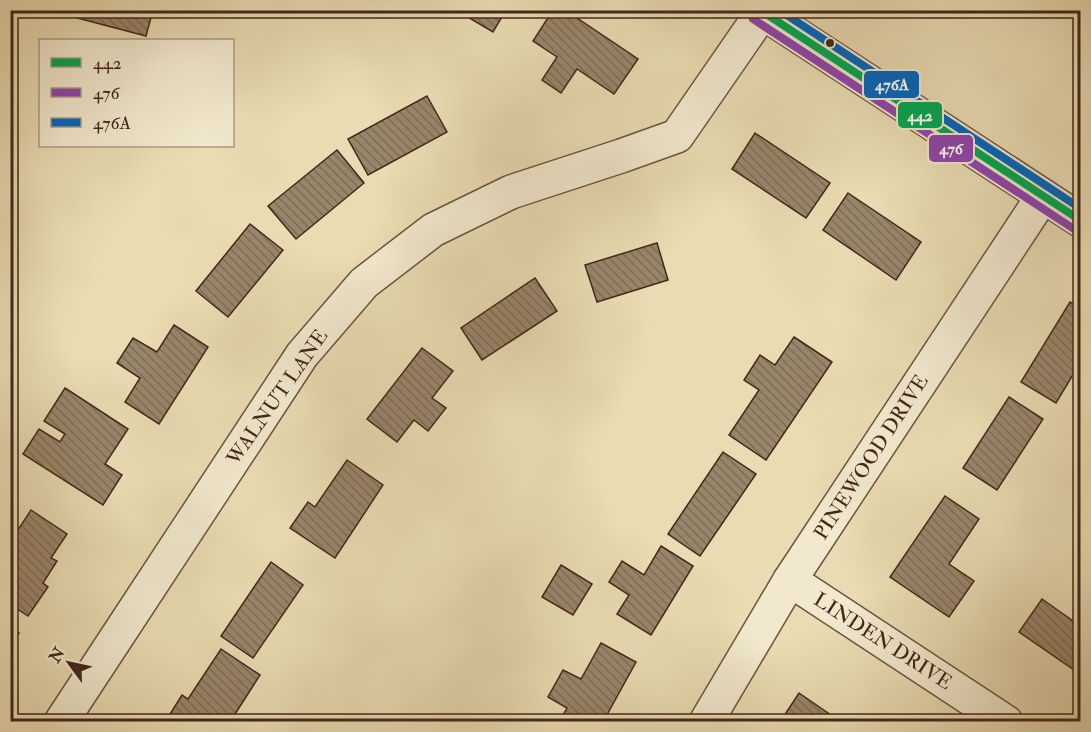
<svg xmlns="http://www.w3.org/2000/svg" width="1091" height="732" viewBox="0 0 1091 732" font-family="'IM FELL Double Pica',serif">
	<defs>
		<pattern id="building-back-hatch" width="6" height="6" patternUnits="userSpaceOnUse" patternTransform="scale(1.5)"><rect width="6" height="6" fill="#99856a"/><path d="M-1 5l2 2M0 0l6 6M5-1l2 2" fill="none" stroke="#7e6d56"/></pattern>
	</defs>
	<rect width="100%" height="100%" fill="#e9dbb2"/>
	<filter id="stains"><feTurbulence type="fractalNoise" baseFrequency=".00333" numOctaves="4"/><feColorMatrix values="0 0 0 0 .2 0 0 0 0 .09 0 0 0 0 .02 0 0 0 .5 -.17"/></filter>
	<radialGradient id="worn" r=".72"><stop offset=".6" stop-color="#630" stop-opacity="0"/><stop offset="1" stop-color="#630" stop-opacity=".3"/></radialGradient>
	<g fill="url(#building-back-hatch)" stroke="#43271b" stroke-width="1.5">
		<polygon points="47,10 153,10 146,36"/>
		<polygon points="470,10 506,10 493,32 466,16"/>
		<polygon points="553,10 565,10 638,59 614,94 577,69 561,93 542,80 557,57 533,41"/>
		<polygon points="1080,89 1080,103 1074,98"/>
		<polygon points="427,96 447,132 368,175 348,139"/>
		<polygon points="755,133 830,183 806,218 732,169"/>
		<polygon points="337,150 364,183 296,239 268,206"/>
		<polygon points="848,193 921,242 896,280 823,230"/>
		<polygon points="250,224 283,250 228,317 196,291"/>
		<polygon points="657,243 668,280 597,302 585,265"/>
		<polygon points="535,278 557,311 482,360 461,328"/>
		<polygon points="1070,302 1080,308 1080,363 1056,403 1021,382"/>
		<polygon points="174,325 208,347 159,424 125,402 140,378 117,363 133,338 157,352"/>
		<polygon points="794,337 832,362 766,460 729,435 759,390 744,380 760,355 775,365"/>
		<polygon points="422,348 453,371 432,398 446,408 428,431 414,420 397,442 367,419"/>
		<polygon points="65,388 128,429 105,464 122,475 103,505 23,454 39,429 60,442 65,434 44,421"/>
		<polygon points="1009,397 1043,419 997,490 963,468"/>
		<polygon points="723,452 756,474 700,556 668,534"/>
		<polygon points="347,460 383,485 335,558 290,528 308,502 315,507"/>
		<polygon points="945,496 979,519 949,564 974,581 949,617 890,577"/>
		<polygon points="31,510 67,534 51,558 57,561 43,583 48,587 28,616 10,604 10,542"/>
		<polygon points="661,546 693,566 651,635 617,614 629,595 609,582 622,561 644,575"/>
		<polygon points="271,562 303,585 253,658 221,636"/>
		<polygon points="561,565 592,584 573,615 542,597"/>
		<polygon points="1042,599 1080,626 1080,674 1019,632"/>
		<polygon points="10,628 19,633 10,646"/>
		<polygon points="601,643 636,662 603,722 559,722 567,708 548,697 563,670 581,679"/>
		<polygon points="221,649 260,675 230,722 165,722 182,695 188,699"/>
		<polygon points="799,693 841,722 780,722"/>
	</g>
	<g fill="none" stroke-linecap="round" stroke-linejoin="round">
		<defs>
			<g id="minor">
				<polyline points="790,580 1006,722"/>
				<polyline points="61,722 302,355 364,283 433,230 511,192 621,156 677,136 762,13"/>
				<polyline points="706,722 790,580 1043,196"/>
			</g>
			<polyline id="tertiary" points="759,10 1080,220"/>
		</defs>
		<use href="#minor" stroke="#6c5441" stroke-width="36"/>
		<use href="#tertiary" stroke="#6c5441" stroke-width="36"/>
		<use href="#minor" stroke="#f1e8cd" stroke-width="33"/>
		<use href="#tertiary" stroke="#f1e8cd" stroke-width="33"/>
		<defs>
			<polyline id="bus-1" points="760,10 1080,220"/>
			<polyline id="bus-2" points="753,19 1074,229"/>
			<polyline id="bus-3" points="779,10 1080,208"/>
		</defs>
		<use href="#bus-1" stroke="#f1e8cd" stroke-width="12"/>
		<use href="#bus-2" stroke="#f1e8cd" stroke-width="12"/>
		<use href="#bus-3" stroke="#f1e8cd" stroke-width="12"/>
		<use href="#bus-1" stroke="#00a651" stroke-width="8"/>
		<use href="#bus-2" stroke="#8e44ad" stroke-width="8"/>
		<use href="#bus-3" stroke="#0065bd" stroke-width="8"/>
	</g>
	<circle fill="#43271b" stroke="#f1e8cd" stroke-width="2" cx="830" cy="43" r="5"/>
	<g text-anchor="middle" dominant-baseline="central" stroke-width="4.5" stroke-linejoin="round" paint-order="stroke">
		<g font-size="20" fill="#43271b" stroke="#f1e8cd">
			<text transform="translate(277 397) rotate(-55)">WALNUT LANE</text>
			<text transform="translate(871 457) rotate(-57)">PINEWOOD DRIVE</text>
			<text transform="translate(883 641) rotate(33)">LINDEN DRIVE</text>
		</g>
	</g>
	<g stroke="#f1e8cd" stroke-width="2">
		<rect x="863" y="70" width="57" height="29" rx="6" fill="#0065bd"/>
		<rect x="897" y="101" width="46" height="28" rx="6" fill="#00a651"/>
		<rect x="928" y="134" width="46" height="29" rx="6" fill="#8e44ad"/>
	</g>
	<g font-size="16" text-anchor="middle" font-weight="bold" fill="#fff">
		<text x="892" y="90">476A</text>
		<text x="920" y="121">442</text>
		<text x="951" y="154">476</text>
	</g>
	<rect width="1091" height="732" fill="none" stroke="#e9dbb2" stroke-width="36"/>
	<rect x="12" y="12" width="1067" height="708" fill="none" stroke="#43271b" stroke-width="3"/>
	<rect x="18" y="18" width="1055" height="696" fill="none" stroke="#43271b" stroke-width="1.5"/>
	<rect x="39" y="39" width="195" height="108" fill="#f1e8cd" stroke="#ab9b86" stroke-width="1.5"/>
	<rect x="51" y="58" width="30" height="9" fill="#00a651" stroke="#ab9b86" stroke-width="1.5"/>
	<text x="93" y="69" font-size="18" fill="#43271b">442</text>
	<rect x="51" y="88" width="30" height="9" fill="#8e44ad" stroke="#ab9b86" stroke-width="1.5"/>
	<text x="93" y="99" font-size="18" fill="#43271b">476</text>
	<rect x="51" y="118" width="30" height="9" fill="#0065bd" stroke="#ab9b86" stroke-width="1.5"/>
	<text x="93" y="129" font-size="18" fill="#43271b">476A</text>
	<g transform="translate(69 663) rotate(303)" stroke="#f1e8cd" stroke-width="4.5" paint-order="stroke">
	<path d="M0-4.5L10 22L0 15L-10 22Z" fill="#43271b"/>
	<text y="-9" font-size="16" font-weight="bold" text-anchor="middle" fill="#43271b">N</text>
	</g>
	<rect width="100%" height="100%" filter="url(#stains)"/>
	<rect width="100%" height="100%" fill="url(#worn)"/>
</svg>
